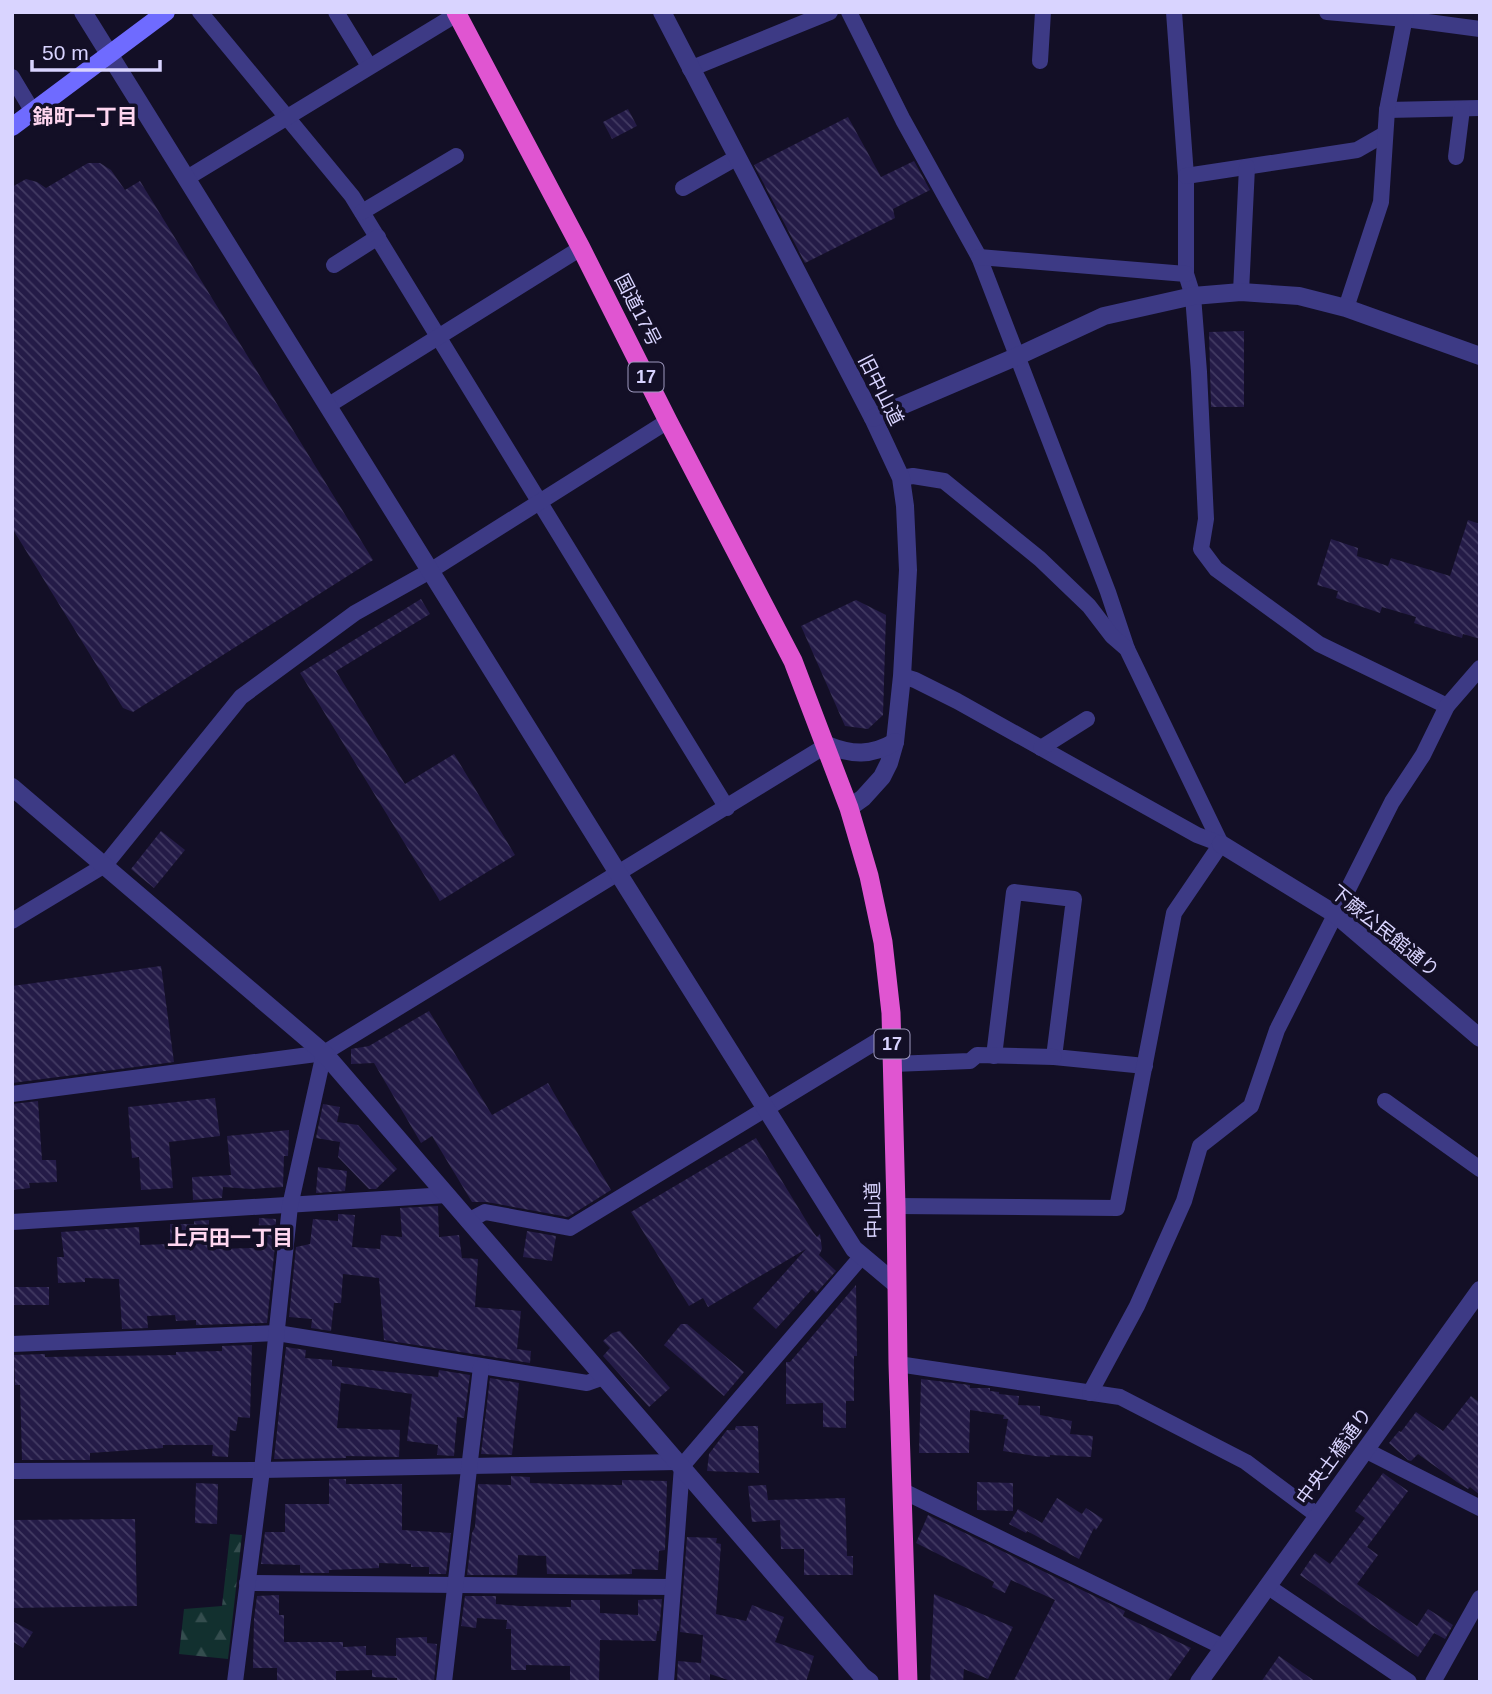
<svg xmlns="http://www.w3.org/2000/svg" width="1492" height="1694" viewBox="0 0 1492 1694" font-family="Helvetica,'Noto Sans JP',sans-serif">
	<defs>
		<pattern id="forest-firs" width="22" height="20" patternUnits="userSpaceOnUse" patternTransform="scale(1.75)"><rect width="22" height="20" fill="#12302f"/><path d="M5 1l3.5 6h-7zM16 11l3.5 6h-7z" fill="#344d4e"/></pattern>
		<pattern id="building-back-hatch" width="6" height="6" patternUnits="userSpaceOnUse" patternTransform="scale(1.75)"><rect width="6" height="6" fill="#241b47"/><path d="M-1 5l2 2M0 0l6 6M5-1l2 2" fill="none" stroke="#433b63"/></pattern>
	</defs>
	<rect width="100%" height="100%" fill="#130f26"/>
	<polygon fill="url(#forest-firs)" points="230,1534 242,1535 228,1659 179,1654 184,1609 222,1606"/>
	<g fill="url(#building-back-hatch)">
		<polygon points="628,109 637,126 612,139 603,122"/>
		<polygon points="848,117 881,177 914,161 930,190 893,209 895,218 805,263 754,165"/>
		<polygon points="88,163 100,163 111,170 125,190 140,181 373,560 133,712 123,708 12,528 12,187 26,179 37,182 46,188"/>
		<polygon points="1244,331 1244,407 1211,407 1209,332"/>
		<polygon points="1468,520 1480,524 1480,639 1463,634 1462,638 1414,623 1416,617 1382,607 1380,613 1336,598 1338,591 1317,585 1331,539 1358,548 1357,556 1388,566 1391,558 1450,576"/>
		<polygon points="421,599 430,614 336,671 405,784 454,754 515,855 440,901 300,673"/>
		<polygon points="856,600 886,615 883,715 868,729 845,726 801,626"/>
		<polygon points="161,831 185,850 154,888 131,869"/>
		<polygon points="161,966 174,1062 12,1083 12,986"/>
		<polygon points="429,1011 492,1115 548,1083 611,1190 568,1217 487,1202 472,1202 432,1136 421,1143 374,1063 351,1064 351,1049 369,1046"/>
		<polygon points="215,1098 220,1136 169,1142 173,1188 141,1190 139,1157 132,1158 128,1107"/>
		<polygon points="38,1101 42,1160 56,1160 57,1182 29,1183 30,1188 12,1190 12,1104"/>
		<polygon points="323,1104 340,1107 337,1122 358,1125 397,1169 376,1189 369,1189 338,1157 340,1142 316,1138"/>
		<polygon points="289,1130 288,1156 284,1156 283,1187 252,1189 223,1187 222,1198 193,1200 192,1177 231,1175 227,1136"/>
		<polygon points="756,1138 813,1232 817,1237 820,1234 822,1249 819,1255 836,1271 816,1293 812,1289 776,1329 753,1308 806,1249 708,1307 703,1298 689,1306 631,1212"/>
		<polygon points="318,1167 347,1171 345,1191 316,1193"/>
		<polygon points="438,1206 439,1237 459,1235 462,1258 478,1259 475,1307 521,1311 517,1349 531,1351 530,1363 384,1340 379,1278 343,1274 341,1303 334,1303 331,1331 311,1328 312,1319 289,1317 296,1247 310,1244 313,1219 338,1221 338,1214 355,1215 352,1247 380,1249 381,1235 402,1237 400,1208"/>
		<polygon points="259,1218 276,1219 275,1245 267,1323 196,1325 196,1320 176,1321 175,1315 147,1316 148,1328 122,1329 119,1279 85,1278 85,1282 58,1283 57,1257 64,1257 61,1232 139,1227 140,1245 170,1244 170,1224 194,1224 194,1221 209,1220 209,1249 258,1248"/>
		<polygon points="527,1231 556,1236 552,1261 523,1257"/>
		<polygon points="856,1285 857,1356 854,1356 854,1401 846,1401 846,1428 823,1427 823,1403 786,1404 786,1362 790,1362"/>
		<rect x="12" y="1287" width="37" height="18"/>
		<polygon points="681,1324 687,1324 744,1372 724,1396 664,1345"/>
		<polygon points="620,1331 670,1388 649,1407 603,1356 610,1348 603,1341 612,1333"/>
		<polygon points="252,1345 250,1418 238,1417 236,1431 230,1430 228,1457 212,1456 213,1445 163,1445 163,1448 90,1453 90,1460 22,1460 20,1385 15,1385 14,1355 45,1354 45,1357 176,1355 176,1352 222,1351 222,1346"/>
		<polygon points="286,1347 306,1350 305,1358 332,1360 332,1366 438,1377 439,1370 470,1375 464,1418 457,1417 454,1456 437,1455 438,1445 407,1441 412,1394 341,1383 337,1428 400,1430 399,1457 346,1456 346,1458 274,1459"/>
		<polygon points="490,1378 519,1383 512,1455 481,1454"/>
		<polygon points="921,1379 970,1385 970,1388 990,1388 990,1391 999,1392 999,1394 1019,1396 1018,1405 1040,1406 1040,1415 1072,1421 1070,1434 1093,1436 1091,1457 1050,1455 1050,1457 1035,1456 1003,1451 1008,1419 1003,1419 1004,1415 970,1410 969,1453 919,1453"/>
		<polygon points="1471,1396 1480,1403 1480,1495 1470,1487 1468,1489 1457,1482 1418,1454 1411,1461 1408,1460 1389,1443 1399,1431 1401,1432 1416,1412 1443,1431"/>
		<polygon points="736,1426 758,1426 759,1473 707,1471 709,1454 727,1430 735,1430"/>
		<polygon points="1383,1473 1408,1491 1367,1547 1378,1555 1357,1584 1417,1626 1428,1609 1453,1625 1445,1639 1434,1633 1418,1657 1300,1575 1315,1553 1330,1564 1365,1518 1355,1511"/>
		<polygon points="511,1476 530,1477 530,1483 560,1484 622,1485 622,1480 667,1481 665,1550 659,1551 658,1570 632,1569 632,1574 607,1575 547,1574 546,1556 518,1555 517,1575 467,1575 472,1533 475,1527 478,1484 511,1485"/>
		<polygon points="329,1479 346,1479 346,1484 402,1484 402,1530 451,1533 446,1574 429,1574 429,1567 411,1567 411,1564 379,1563 379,1568 329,1570 329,1573 300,1573 300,1565 261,1564 265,1532 285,1532 285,1504 329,1504"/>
		<polygon points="977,1482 1013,1483 1013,1511 977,1510"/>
		<polygon points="196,1483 218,1484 217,1524 195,1523"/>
		<polygon points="766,1485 768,1500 845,1498 847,1556 853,1556 853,1575 804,1575 804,1549 781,1549 780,1520 752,1522 748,1486"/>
		<polygon points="1057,1498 1082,1514 1086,1508 1103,1519 1096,1530 1094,1528 1079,1559 1027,1531 1026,1533 1009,1524 1018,1509 1042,1523"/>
		<polygon points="928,1515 1125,1611 1123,1616 1191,1648 1167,1682 1013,1682 1055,1600 1011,1580 1005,1593 992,1587 994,1582 916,1543"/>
		<polygon points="135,1519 137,1606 12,1608 12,1520"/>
		<polygon points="687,1537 717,1538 716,1543 721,1544 716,1614 746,1621 752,1605 784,1617 775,1642 814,1656 806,1682 734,1682 710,1674 710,1682 677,1682 678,1661 701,1663 703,1635 680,1632"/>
		<polygon points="934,1594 1013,1627 988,1679 964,1669 963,1682 930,1682"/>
		<polygon points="279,1595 279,1615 284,1615 284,1642 343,1642 343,1647 366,1646 366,1655 396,1656 396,1638 427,1637 427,1643 437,1644 434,1682 397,1682 397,1678 372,1677 372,1670 336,1671 336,1682 277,1682 277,1668 253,1668 254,1619 257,1596"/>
		<polygon points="465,1596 496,1596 496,1604 520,1606 571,1607 571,1600 600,1600 600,1613 638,1615 638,1600 662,1599 659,1631 657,1631 656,1641 600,1640 599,1682 570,1682 570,1666 526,1665 526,1670 511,1670 511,1629 506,1629 507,1620 477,1618 476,1628 461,1626"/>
		<polygon points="12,1621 33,1632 23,1648 12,1641"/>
		<polygon points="1279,1656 1316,1682 1261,1682"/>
	</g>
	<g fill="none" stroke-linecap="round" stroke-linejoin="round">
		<g stroke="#3d3a85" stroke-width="16">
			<polyline points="200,12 352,196 727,808"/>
			<polyline points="336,12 369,66"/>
			<polyline points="849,12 903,120 979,257 1108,592 1127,649"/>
			<polyline points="1174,12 1186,176 1186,274 1193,296 1199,372 1206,519 1201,549 1216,569 1319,644 1447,706"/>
			<polyline points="1327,12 1405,19 1480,29"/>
			<polyline points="1040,61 1043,12"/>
			<polyline points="690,69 830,12"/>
			<polyline points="12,77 33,112"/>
			<polyline points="1387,110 1480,108"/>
			<polyline points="1456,157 1462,109"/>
			<polyline points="1186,176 1357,150 1385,134"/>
			<polyline points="187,178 457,14"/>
			<polyline points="683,188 736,158"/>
			<polyline points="362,212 456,156"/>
			<polyline points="979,257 1186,274"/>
			<polyline points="334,265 378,237"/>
			<polyline points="1241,292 1247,167"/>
			<polyline points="1346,308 1381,202 1387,110 1406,12"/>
			<polyline points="329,405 581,248"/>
			<polyline points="901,478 913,476 944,481 1040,559 1089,606 1112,636 1127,649 1221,844"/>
			<polyline points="902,676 915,680 957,701 1197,835 1221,844"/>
			<polyline points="1041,748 1087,719"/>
			<polyline points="12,921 105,865 241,697 355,613 430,571 668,421"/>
			<polyline points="994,1056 1014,892 1074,899 1054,1057 1145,1066"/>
			<polyline points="893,1064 970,1061 977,1055 1054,1057"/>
			<polyline points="12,1094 324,1053 827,745"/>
			<polyline points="1385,1101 1480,1169"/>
			<polyline points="896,1206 1117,1208 1174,913 1221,844"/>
			<polyline points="468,1221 485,1212 570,1228 892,1032"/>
			<polyline points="12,1222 447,1195"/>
			<polyline points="12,1344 277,1333 587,1383 604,1377"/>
			<polyline points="898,1364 1120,1397 1246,1462 1317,1515"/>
			<polyline points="1090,1393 1137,1306 1184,1201 1200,1146 1251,1106 1277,1030 1392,802 1423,755 1447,706 1480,668"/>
			<polyline points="1365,1450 1480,1508"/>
			<polyline points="12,1471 262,1470 677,1462"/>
			<polyline points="903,1491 1223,1647"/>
			<polyline points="247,1583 672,1587"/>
			<polyline points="1267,1586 1409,1682"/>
			<polyline points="235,1682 262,1470 290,1206 324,1053"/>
			<polyline points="444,1682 481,1367"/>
			<polyline points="666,1682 682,1466 862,1256"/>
			<polyline points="1433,1682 1480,1598"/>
		</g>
		<g stroke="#3d3a85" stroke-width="18">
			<polyline points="83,12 618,873 854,1249 897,1285"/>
			<polyline points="662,12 873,418 901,478 905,506 908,570 902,676 895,742 889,763 882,777 863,798 849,808"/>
			<polyline points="873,418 1018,356 1104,316 1193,296 1241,292 1299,296 1346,308 1480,356"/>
			<path d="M827 745C852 755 871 756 895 742"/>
			<polyline points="12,787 324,1053 862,1676 870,1682"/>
			<polyline points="1221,844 1335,914 1480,1038"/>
			<polyline points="1199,1682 1480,1290"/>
		</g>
		<polyline stroke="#6f6bff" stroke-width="18" points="12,127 166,12"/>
		<polyline stroke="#e055d1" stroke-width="19" points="456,12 581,248 668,421 793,661 849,808 869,876 883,942 891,1013 896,1206 898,1364 908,1682"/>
	</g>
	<g text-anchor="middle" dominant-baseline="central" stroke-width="7" stroke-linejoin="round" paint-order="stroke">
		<g fill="#130f26" stroke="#9e99be" stroke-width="2">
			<rect x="628.5" y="362.5" width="35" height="29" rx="5"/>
			<rect x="874.5" y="1029.5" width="35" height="29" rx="5"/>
		</g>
		<g font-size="18" font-weight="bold" fill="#d9d4ff">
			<text x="646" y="377">17</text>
			<text x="892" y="1044">17</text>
		</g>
		<g font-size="19" fill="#d9d4ff" stroke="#130f26">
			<text transform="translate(638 310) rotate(63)">国道17号</text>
			<text transform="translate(881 390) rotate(63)">旧中山道</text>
			<text transform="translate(1385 931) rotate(39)">下蕨公民館通り</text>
			<text transform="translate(873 1210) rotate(-91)">中山道</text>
			<text transform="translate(1334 1456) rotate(-54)">中央土橋通り</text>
		</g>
		<g font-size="21" font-weight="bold" fill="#ffd6f0" stroke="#130f26">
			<text x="85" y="116">錦町一丁目</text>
			<text x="230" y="1237">上戸田一丁目</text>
		</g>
	</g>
	<rect width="1492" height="1694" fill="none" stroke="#d9d4ff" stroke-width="28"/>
	<path d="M32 60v10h128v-10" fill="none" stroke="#d9d4ff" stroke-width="3.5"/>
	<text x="42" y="60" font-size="21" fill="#d9d4ff" stroke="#130f26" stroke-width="5" paint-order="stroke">50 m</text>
</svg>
